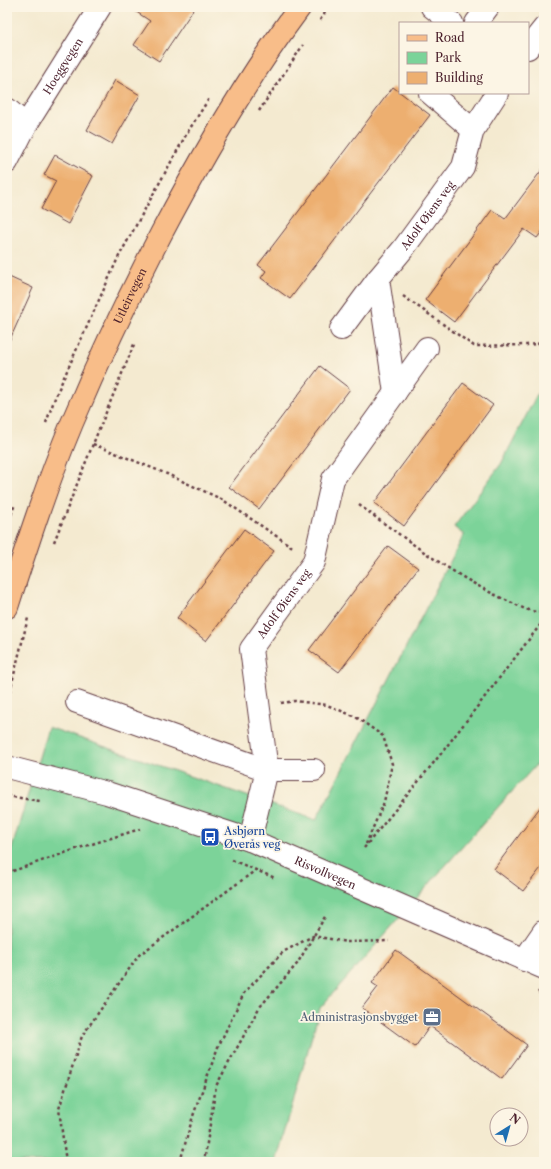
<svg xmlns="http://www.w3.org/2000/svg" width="551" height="1169" viewBox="0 0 551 1169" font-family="'Libre Caslon Text',serif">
	<rect width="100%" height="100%" fill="#fcf5e5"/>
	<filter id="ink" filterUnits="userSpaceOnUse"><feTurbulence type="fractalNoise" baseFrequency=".025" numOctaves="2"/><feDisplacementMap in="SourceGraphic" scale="8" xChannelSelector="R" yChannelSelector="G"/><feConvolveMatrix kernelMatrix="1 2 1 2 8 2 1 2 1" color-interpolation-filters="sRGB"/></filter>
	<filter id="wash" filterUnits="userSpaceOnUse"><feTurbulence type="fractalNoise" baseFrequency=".012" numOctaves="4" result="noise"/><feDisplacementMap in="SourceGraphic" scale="16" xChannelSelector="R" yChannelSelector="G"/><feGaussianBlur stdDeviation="0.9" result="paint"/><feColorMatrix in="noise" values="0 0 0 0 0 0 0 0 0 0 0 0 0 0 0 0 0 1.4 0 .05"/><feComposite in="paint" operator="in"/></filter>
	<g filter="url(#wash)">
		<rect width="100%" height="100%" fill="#f4ead0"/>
		<polygon fill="#7bd399" stroke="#627962" points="544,381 544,756 446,865 320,1008 276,1162 7,1162 7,865 48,727 316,820 464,535 454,527 501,464"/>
		<g id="blocks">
			<g fill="#edaf70">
				<polygon points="129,7 195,7 159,61 134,45 150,21"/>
				<polygon points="115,80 140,95 112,144 87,130"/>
				<polygon points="393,87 430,115 290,299 261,278 266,271 258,265"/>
				<polygon points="55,155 93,176 68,224 41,209 56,181 44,175"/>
				<polygon points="544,167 544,229 537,238 524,229 454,322 425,300 492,210 505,219"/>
				<polygon points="7,276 33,288 7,346"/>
				<polygon points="320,366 350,389 259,509 229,487"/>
				<polygon points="463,383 493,405 404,526 374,503"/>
				<polygon points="244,529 274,551 206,641 177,618"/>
				<polygon points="388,546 418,568 339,672 309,650"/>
				<polygon points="544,802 544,864 523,891 494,869"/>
				<polygon points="396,950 527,1045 502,1079 430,1026 415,1047 362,1008 378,987 372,983"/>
			</g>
		</g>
	</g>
	<g filter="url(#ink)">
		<use href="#blocks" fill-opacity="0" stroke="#643d44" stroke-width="1"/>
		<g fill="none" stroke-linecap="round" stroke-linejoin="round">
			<defs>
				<g id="minor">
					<polyline points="432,7 452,23"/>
					<polyline points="476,23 488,7"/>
					<polyline points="528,48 544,28"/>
					<polyline points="430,93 473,130"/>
					<polyline points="7,109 26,125"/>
					<path id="s1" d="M7 162 26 125 100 7"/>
					<polyline points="378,279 395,393"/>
					<path id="s2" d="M341 329 378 279 403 249 463 167 473 130 497 93"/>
					<polyline points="77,702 267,770 314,770"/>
					<path id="s3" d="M7 767 107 793 250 840 544 968"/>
					<path id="s4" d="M250 840 267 770 251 649 314 562 333 479 427 348"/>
					<polyline points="524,960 544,931"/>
				</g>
				<g id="major">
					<path id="s5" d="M7 607C27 545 47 483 72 423 99 359 129 296 161 234 202 156 247 78 300 7"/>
				</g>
			</defs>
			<use href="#minor" stroke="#643d44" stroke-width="24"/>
			<use href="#major" stroke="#643d44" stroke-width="24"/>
			<g stroke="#643d44" stroke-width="2.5" stroke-dasharray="3 3" stroke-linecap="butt">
				<polyline points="320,20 329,7"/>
				<polyline points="259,111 303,45"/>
				<polyline points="403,296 474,346 527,345 544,343"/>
				<polyline points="46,423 56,395 118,258 187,133 210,97"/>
				<polyline points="93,444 167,474 223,500 294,548"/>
				<path d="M359 505C407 540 455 577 510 602 522 607 530 613 544 612"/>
				<polyline points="7,526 15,504"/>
				<polyline points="54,542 93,444 135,342"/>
				<polyline points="7,703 28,618"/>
				<polyline points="281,703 295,701 327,705 356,717 383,736 392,764 384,802 366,844"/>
				<polyline points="7,796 40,801"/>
				<polyline points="364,848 440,755 544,620"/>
				<polyline points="232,860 275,878"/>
				<polyline points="7,873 76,849 140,829"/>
				<polyline points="538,991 544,998"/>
				<polyline points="66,1162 59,1109 82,1036 139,955 256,870"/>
				<polyline points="180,1162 193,1116 218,1047 244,993 283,952 313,936 347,942 389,941"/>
				<polyline points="204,1162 216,1086 259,1008 297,964 326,915"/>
			</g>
			<use href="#minor" stroke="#fff" stroke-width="22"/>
			<use href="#major" stroke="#f8bd89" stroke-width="22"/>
		</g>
	</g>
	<defs>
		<symbol id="bus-square" viewBox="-11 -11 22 22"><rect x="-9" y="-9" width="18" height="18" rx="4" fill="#1a4fb4" stroke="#fcf5e5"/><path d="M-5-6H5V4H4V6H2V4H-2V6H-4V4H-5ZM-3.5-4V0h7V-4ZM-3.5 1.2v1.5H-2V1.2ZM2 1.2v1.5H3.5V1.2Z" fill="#fff"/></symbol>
		<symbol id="office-square" viewBox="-11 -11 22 22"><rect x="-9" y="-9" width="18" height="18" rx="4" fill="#5c6f8a" stroke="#fcf5e5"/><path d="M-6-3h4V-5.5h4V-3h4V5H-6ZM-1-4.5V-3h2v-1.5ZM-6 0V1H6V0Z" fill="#fff"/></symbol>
	</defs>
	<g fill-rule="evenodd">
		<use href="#bus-square" x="199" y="826" width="22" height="22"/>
		<use href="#office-square" x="421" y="1006" width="22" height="22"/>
	</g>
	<g text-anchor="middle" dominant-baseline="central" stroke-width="3.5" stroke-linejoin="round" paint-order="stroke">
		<g font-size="11" fill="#4a1f2b" stroke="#fcf5e5">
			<text stroke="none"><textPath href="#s1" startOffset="111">Hoeggvegen</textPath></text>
			<text stroke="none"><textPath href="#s2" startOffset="143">Adolf Øiens veg</textPath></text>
			<text stroke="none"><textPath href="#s5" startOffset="335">Utleirvegen</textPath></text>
			<text stroke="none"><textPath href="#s4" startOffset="250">Adolf Øiens veg</textPath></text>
			<text stroke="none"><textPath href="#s3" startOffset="336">Risvollvegen</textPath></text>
		</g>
		<g font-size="11" fill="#164399" stroke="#fcf5e5" text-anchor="start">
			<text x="224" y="831">Asbjørn<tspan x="224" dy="13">Øverås veg</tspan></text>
		</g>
		<g font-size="11" fill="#4e5e75" stroke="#fcf5e5" text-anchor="end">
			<text x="418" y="1017">Administrasjonsbygget</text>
		</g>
	</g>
	<rect width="551" height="1169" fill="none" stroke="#fcf5e5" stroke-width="24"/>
	<rect x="399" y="22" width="130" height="72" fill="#fcf5e5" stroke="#b59f9b"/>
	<rect x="407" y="35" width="20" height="6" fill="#f8bd89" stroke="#b59f9b"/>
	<text x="435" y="42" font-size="12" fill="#4a1f2b">Road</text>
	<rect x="407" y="52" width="20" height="12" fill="#7bd399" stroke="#b59f9b"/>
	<text x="435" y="62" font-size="12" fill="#4a1f2b">Park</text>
	<rect x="407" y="72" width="20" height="12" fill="#edaf70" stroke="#b59f9b"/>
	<text x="435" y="82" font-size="12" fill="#4a1f2b">Building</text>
	<g transform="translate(509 1127) rotate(37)"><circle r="19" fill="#fcf5e5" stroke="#b59f9b"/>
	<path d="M0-3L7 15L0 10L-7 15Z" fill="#1f6fb2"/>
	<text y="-6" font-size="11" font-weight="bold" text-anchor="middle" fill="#4a1f2b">N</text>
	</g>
</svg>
